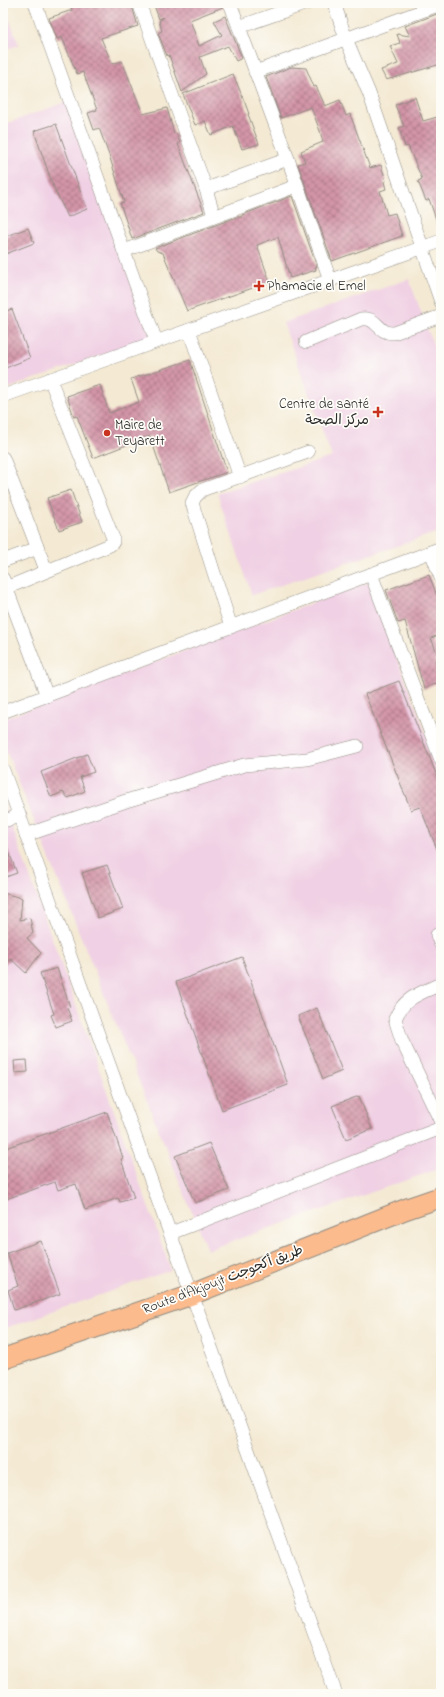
<svg xmlns="http://www.w3.org/2000/svg" width="444" height="1697" viewBox="0 0 444 1697" font-family="'Indie Flower','Playpen Sans Arabic',sans-serif">
	<defs>
		<pattern id="building-cross-hatch" width="8" height="8" patternUnits="userSpaceOnUse"><rect width="8" height="8" fill="#d395a8"/><path d="M0 0l8 8M0 8l8-8" fill="none" stroke="#ab7a89"/></pattern>
	</defs>
	<rect width="100%" height="100%" fill="#fdfcf7"/>
	<filter id="ink" filterUnits="userSpaceOnUse"><feTurbulence type="fractalNoise" baseFrequency=".025" numOctaves="2"/><feDisplacementMap in="SourceGraphic" scale="8" xChannelSelector="R" yChannelSelector="G"/><feConvolveMatrix kernelMatrix="1 2 1 2 8 2 1 2 1" color-interpolation-filters="sRGB"/></filter>
	<filter id="wash" filterUnits="userSpaceOnUse"><feTurbulence type="fractalNoise" baseFrequency=".012" numOctaves="4" result="noise"/><feDisplacementMap in="SourceGraphic" scale="16" xChannelSelector="R" yChannelSelector="G"/><feGaussianBlur stdDeviation="0.9" result="paint"/><feColorMatrix in="noise" values="0 0 0 0 0 0 0 0 0 0 0 0 0 0 0 0 0 1.4 0 .05"/><feComposite in="paint" operator="in"/></filter>
	<g filter="url(#wash)">
		<rect width="100%" height="100%" fill="#f4ead4"/>
		<g fill="#f0d0e4">
			<polygon points="3,3 19,45 3,50"/>
			<polygon points="66,102 151,338 3,390 3,125"/>
			<polygon points="409,279 441,366 441,531 252,595 217,493 332,457 283,323"/>
			<polygon points="368,582 441,773 441,1168 207,1250 3,743 3,719"/>
			<polygon points="3,802 171,1270 3,1329"/>
		</g>
		<g id="blocks">
			<g fill="url(#building-cross-hatch)">
				<polygon points="70,3 131,3 138,26 101,38 112,64 122,61 143,114 167,108 174,134 176,133 180,143 178,144 204,212 132,239 120,203 124,202 109,155 99,128 94,130 88,113 97,110 83,72 77,74 62,37 57,39 49,18 72,10"/>
				<polygon points="148,3 222,3 223,7 190,20 199,46 222,35 214,21 225,16 242,58 236,61 228,46 200,57 206,74 182,92 169,55 167,56 158,33 162,31 159,21 164,17 159,19 154,5 149,7"/>
				<polygon points="437,14 441,23 441,64 386,80 381,70 398,64 390,46 400,43 397,34 410,36 405,26"/>
				<polygon points="291,67 306,68 314,87 316,86 325,106 340,100 346,116 350,114 370,168 381,165 386,181 384,182 386,189 380,191 387,215 395,213 402,236 332,261 298,164 305,162 301,151 323,142 320,131 311,107 281,118 266,77"/>
				<polygon points="233,74 245,103 249,114 248,114 259,144 242,149 233,126 211,135 205,121 195,125 183,94"/>
				<polygon points="415,97 423,121 441,116 441,228 439,228 429,199 426,201 418,181 422,179 408,146 405,147 399,128 404,126 395,105"/>
				<polygon points="56,124 87,209 68,217 53,186 34,131"/>
				<polygon points="292,196 317,267 315,267 316,270 290,278 278,237 257,245 270,282 187,311 163,253 157,251 155,248 237,217 242,217 242,215"/>
				<polygon points="28,228 34,243 3,255 3,237"/>
				<polygon points="12,309 30,358 3,369 3,312"/>
				<polygon points="190,360 227,472 169,492 150,436 93,458 77,416 74,417 67,396 100,385 109,413 139,402 131,379"/>
				<polygon points="71,490 82,522 59,530 47,498"/>
				<polygon points="429,575 441,606 441,634 431,638 439,658 435,660 441,676 441,681 424,689 405,621 398,623 386,590"/>
				<polygon points="399,681 441,786 441,859 420,807 411,810 365,694"/>
				<polygon points="87,754 94,772 80,777 85,791 68,798 63,792 51,797 41,772"/>
				<polygon points="3,837 17,873 3,878"/>
				<polygon points="107,865 123,909 98,918 82,873"/>
				<polygon points="3,893 22,898 20,920 30,918 33,933 27,938 41,953 26,973 11,959 3,965"/>
				<polygon points="242,957 288,1085 222,1110 176,982"/>
				<polygon points="57,968 70,1007 67,1008 72,1021 56,1027 51,1015 54,1014 40,973"/>
				<polygon points="317,1008 342,1071 323,1079 298,1016"/>
				<polygon points="27,1060 28,1072 15,1073 14,1061"/>
				<polygon points="359,1096 372,1129 346,1139 332,1106"/>
				<polygon points="107,1112 123,1158 121,1159 134,1198 120,1202 118,1198 85,1210 76,1184 58,1190 55,1182 3,1200 3,1149"/>
				<polygon points="209,1143 229,1190 195,1203 175,1156"/>
				<polygon points="41,1241 60,1294 14,1310 8,1290 18,1286 7,1253"/>
			</g>
		</g>
	</g>
	<g filter="url(#ink)">
		<use href="#blocks" fill-opacity="0" stroke="#908a80" stroke-width="1"/>
		<g fill="none" stroke-linecap="round" stroke-linejoin="round">
			<defs>
				<g id="minor">
					<polyline points="35,3 156,341"/>
					<polyline points="139,3 206,189 214,216"/>
					<polyline points="230,3 288,159 330,280"/>
					<polyline points="334,3 346,39 369,93 441,302"/>
					<polyline points="239,27 307,3"/>
					<polyline points="255,72 441,4"/>
					<polyline points="206,189 288,159"/>
					<polyline points="124,251 296,186"/>
					<polyline points="189,330 240,477"/>
					<path d="M306 342 361 319C378 316 377 334 394 333L441 316"/>
					<polyline points="3,396 441,241"/>
					<polyline points="3,458 46,570"/>
					<polyline points="431,552 441,578"/>
					<polyline points="3,561 38,548"/>
					<polyline points="371,574 441,760"/>
					<polyline points="3,579 47,696"/>
					<polyline points="6,588 110,545 113,542 113,538 50,379"/>
					<polyline points="231,627 192,503 195,497 202,490 308,452"/>
					<polyline points="3,712 441,548"/>
					<polyline points="3,770 336,1694"/>
					<polyline points="3,821 20,816"/>
					<polyline points="26,835 126,801 244,765 307,759 357,746"/>
					<polyline points="437,935 441,945"/>
					<path d="M441 984C421 993 404 997 395 1019L402 1041 441 1122"/>
					<polyline points="171,1233 441,1128"/>
				</g>
				<polyline id="highway" points="3,1359 193,1294 406,1209 441,1197"/>
			</defs>
			<use href="#minor" stroke="#908a80" stroke-width="14"/>
			<use href="#highway" stroke="#908a80" stroke-width="22"/>
			<use href="#minor" stroke="#fff" stroke-width="13"/>
			<use href="#highway" stroke="#fbbb8d" stroke-width="20"/>
		</g>
	</g>
	<g fill="#c8321e" stroke="#fdfcf7" stroke-width="1.5">
		<path d="M257 280h4v4h4v4h-4v4h-4v-4h-4v-4h4z"/>
		<path d="M376 406h4v4h4v4h-4v4h-4v-4h-4v-4h4z"/>
		<circle cx="107" cy="433" r="4"/>
	</g>
	<g text-anchor="middle" dominant-baseline="central" stroke-width="3.5" stroke-linejoin="round" paint-order="stroke">
		<g font-size="14" fill="#2b2b2b" stroke="#fdfcf7" text-anchor="start">
			<text x="267" y="286">Phamacie el Emel</text>
			<text x="369" y="404" text-anchor="end">Centre de santé<tspan x="369" dy="16">مركز الصحة</tspan></text>
			<text x="115" y="425">Maire de<tspan x="115" dy="16">Teyarett</tspan></text>
		</g>
		<g font-size="14" fill="#2b2b2b" stroke="#fdfcf7">
			<text transform="translate(223 1280) rotate(-21)">Route d'Akjoujt طريق أكجوجت</text>
		</g>
	</g>
	<rect width="444" height="1697" fill="none" stroke="#fdfcf7" stroke-width="16"/>
</svg>
